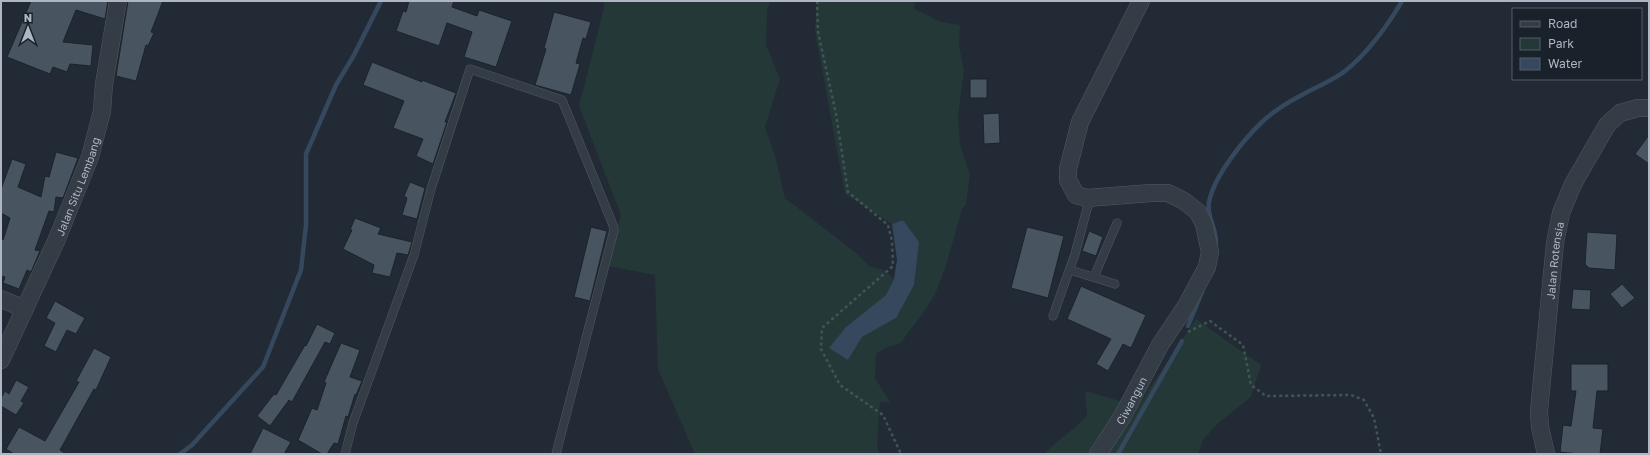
<svg xmlns="http://www.w3.org/2000/svg" width="1650" height="455" viewBox="0 0 1650 455" font-family="'Golos Text',sans-serif">
	<rect width="100%" height="100%" fill="#212a35"/>
	<g fill="#253838">
		<path d="M604 1H770L767 11 766 45 780 79 765 127 776 159 785 198 856 253 870 267 882 269 894 279 886 295 846 327 848 360 862 337 896 318 904 220 892 224 845 194 815 31 817 1H916L913 8 941 22 960 25 959 45 964 71 958 115 960 145 970 175 966 205 962 209C955 233 949 258 940 282 933 303 913 325 901 343L887 347 876 354 875 378 890 402H880L877 444 879 454H695L658 369 655 275 608 266 621 215 579 106 604 8Z"/>
		<path d="M1196 319 1261 365 1251 397 1217 424 1203 440 1198 454H1044C1057 440 1074 430 1087 416L1085 391 1138 406Z"/>
	</g>
	<polygon fill="#36485d" points="903,220 919,242 914,285 896,318 862,337 848,360 829,348 846,327 886,295 894,279 897,260 892,224"/>
	<g fill="none" stroke-linecap="round" stroke-linejoin="round">
		<g stroke="#36485d" stroke-width="4.5">
			<path d="M1216 243C1217 229 1206 216 1209 202 1214 176 1244 139 1262 122 1273 111 1287 103 1300 96 1315 87 1331 82 1345 71 1366 55 1389 24 1402 1"/>
			<polyline points="1188,326 1202,292"/>
			<polyline points="180,454 192,445 263,367 301,270 306,225 306,154 336,85 354,55 381,1"/>
			<polyline points="1118,454 1182,341"/>
		</g>
	</g>
	<g fill="#495461" stroke="#1b232c">
		<polygon points="31,1 108,1 105,19 76,10 63,42 93,45 91,66 70,64 67,72 53,67 50,74 7,57"/>
		<polygon points="128,1 163,1 151,32 154,33 148,46 146,45 136,81 116,76"/>
		<polygon points="409,1 454,1 452,7 477,16 479,10 512,21 496,67 464,57 472,32 447,23 439,46 396,31 403,11 406,12"/>
		<polygon points="554,12 591,22 586,39 583,38 576,63 580,64 571,95 535,85 546,49 544,48"/>
		<polygon points="372,62 422,82 422,80 456,93 445,122 447,122 433,164 416,156 423,139 393,128 404,101 363,85"/>
		<rect x="970" y="79" width="17" height="19"/>
		<polygon points="999,113 1000,143 984,144 983,114"/>
		<polygon points="1649,135 1649,164 1635,154"/>
		<polygon points="56,152 78,158 63,198 56,197 54,212 49,211 35,250 40,251 31,272 27,270 19,289 3,283 5,277 1,276 1,239 3,240 10,218 1,213 1,189 12,159 26,164 18,187 41,197 45,176 49,177"/>
		<polygon points="410,182 425,188 417,219 402,215 407,198 404,196"/>
		<polygon points="355,218 381,228 378,234 412,242 408,255 397,253 390,277 372,273 374,265 343,249 352,230 350,230"/>
		<polygon points="591,227 607,231 590,301 574,297"/>
		<polygon points="1027,227 1064,236 1048,298 1011,288"/>
		<polygon points="1089,231 1103,237 1096,256 1082,251"/>
		<polygon points="1587,232 1617,234 1615,270 1589,268 1585,264"/>
		<polygon points="1622,284 1635,298 1622,308 1610,294"/>
		<polygon points="1081,286 1146,315 1131,348 1123,344 1108,371 1096,364 1111,339 1067,319"/>
		<polygon points="1573,289 1591,290 1590,310 1571,309"/>
		<polygon points="55,301 85,318 76,334 67,330 56,352 44,346 55,323 46,318"/>
		<polygon points="317,324 335,333 330,344 325,342 292,402 289,400 270,426 257,416 274,394 276,395 305,345 306,346"/>
		<polygon points="341,343 360,350 350,377 362,381 356,395 355,394 348,417 346,416 338,444 334,443 327,454 322,454 298,440 312,408 317,410 326,383 324,382"/>
		<polygon points="94,348 111,357 96,390 94,389 60,450 66,454 14,454 6,449 19,427 45,441 79,382 76,381"/>
		<polygon points="1571,364 1608,364 1608,391 1597,391 1593,428 1603,429 1600,454 1579,454 1560,452 1563,425 1571,426 1576,391 1571,391"/>
		<polygon points="16,380 29,387 21,401 24,403 16,415 1,406 1,398 5,391 9,394"/>
		<polygon points="263,428 291,442 284,454 250,454"/>
	</g>
	<g fill="none" stroke-linecap="round" stroke-linejoin="round">
		<defs>
			<g id="lane">
				<polyline points="1070,270 1115,284"/>
				<polyline points="1094,277 1117,223"/>
				<polyline points="1053,316 1075,254 1088,205 1087,198"/>
				<polyline points="345,454 353,423 414,255 431,189 470,69 562,100 613,225 614,230 556,454"/>
			</g>
			<g id="street">
				<polyline points="1,299 25,309"/>
				<path id="s1" d="M1 360 57 239 90 157 102 111 104 84 118 1"/>
				<path id="s2" d="M1098 454 1122 417 1160 345 1186 306 1207 267 1210 252 1204 224 1198 212 1184 201 1168 193H1151L1087 198 1076 195 1068 180V169L1080 122 1141 1"/>
				<path id="s3" d="M1546 454 1540 427 1539 411 1555 243 1561 213 1573 184 1607 125 1620 113 1638 108H1649"/>
			</g>
		</defs>
		<use href="#lane" stroke="#515964" stroke-width="9"/>
		<use href="#street" stroke="#515964" stroke-width="18"/>
		<g stroke="#425456" stroke-width="2.5" stroke-dasharray="3 3" stroke-linecap="butt">
			<polyline points="817,1 818,32 836,114 848,192 888,225 892,241 893,266 822,328 821,349 840,385 883,415 901,454"/>
			<polyline points="1188,332 1210,321 1243,345 1251,385 1266,396 1351,395 1364,400 1374,418 1381,454"/>
		</g>
		<use href="#lane" stroke="#343c46" stroke-width="8"/>
		<use href="#street" stroke="#343c46" stroke-width="17"/>
	</g>
	<g text-anchor="middle" dominant-baseline="central" stroke-width="3.5" stroke-linejoin="round" paint-order="stroke">
		<g font-size="11" fill="#aeb6c3" stroke="#19212a">
			<text stroke="none"><textPath href="#s1" startOffset="190">Jalan Situ Lembang</textPath></text>
			<text stroke="none"><textPath href="#s3" startOffset="195">Jalan Rotensia</textPath></text>
			<text stroke="none"><textPath href="#s2" startOffset="63">Ciwangun</textPath></text>
		</g>
	</g>
	<rect width="1650" height="455" fill="none" stroke="#aeb6c3" stroke-width="4"/>
	<rect x="1512" y="8" width="130" height="72" fill="#19212a" stroke="#555d67"/>
	<rect x="1520" y="21" width="20" height="6" fill="#343c46" stroke="#555d67"/>
	<text x="1548" y="28" font-size="12" fill="#aeb6c3">Road</text>
	<rect x="1520" y="38" width="20" height="12" fill="#253838" stroke="#555d67"/>
	<text x="1548" y="48" font-size="12" fill="#aeb6c3">Park</text>
	<rect x="1520" y="58" width="20" height="12" fill="#36485d" stroke="#555d67"/>
	<text x="1548" y="68" font-size="12" fill="#aeb6c3">Water</text>
	<g transform="translate(28 28)" stroke="#19212a" stroke-width="3" paint-order="stroke">
	<path d="M0-3L7 15L0 10L-7 15Z" fill="#aeb6c3"/>
	<text y="-6" font-size="11" font-weight="bold" text-anchor="middle" fill="#aeb6c3">N</text>
	</g>
</svg>
